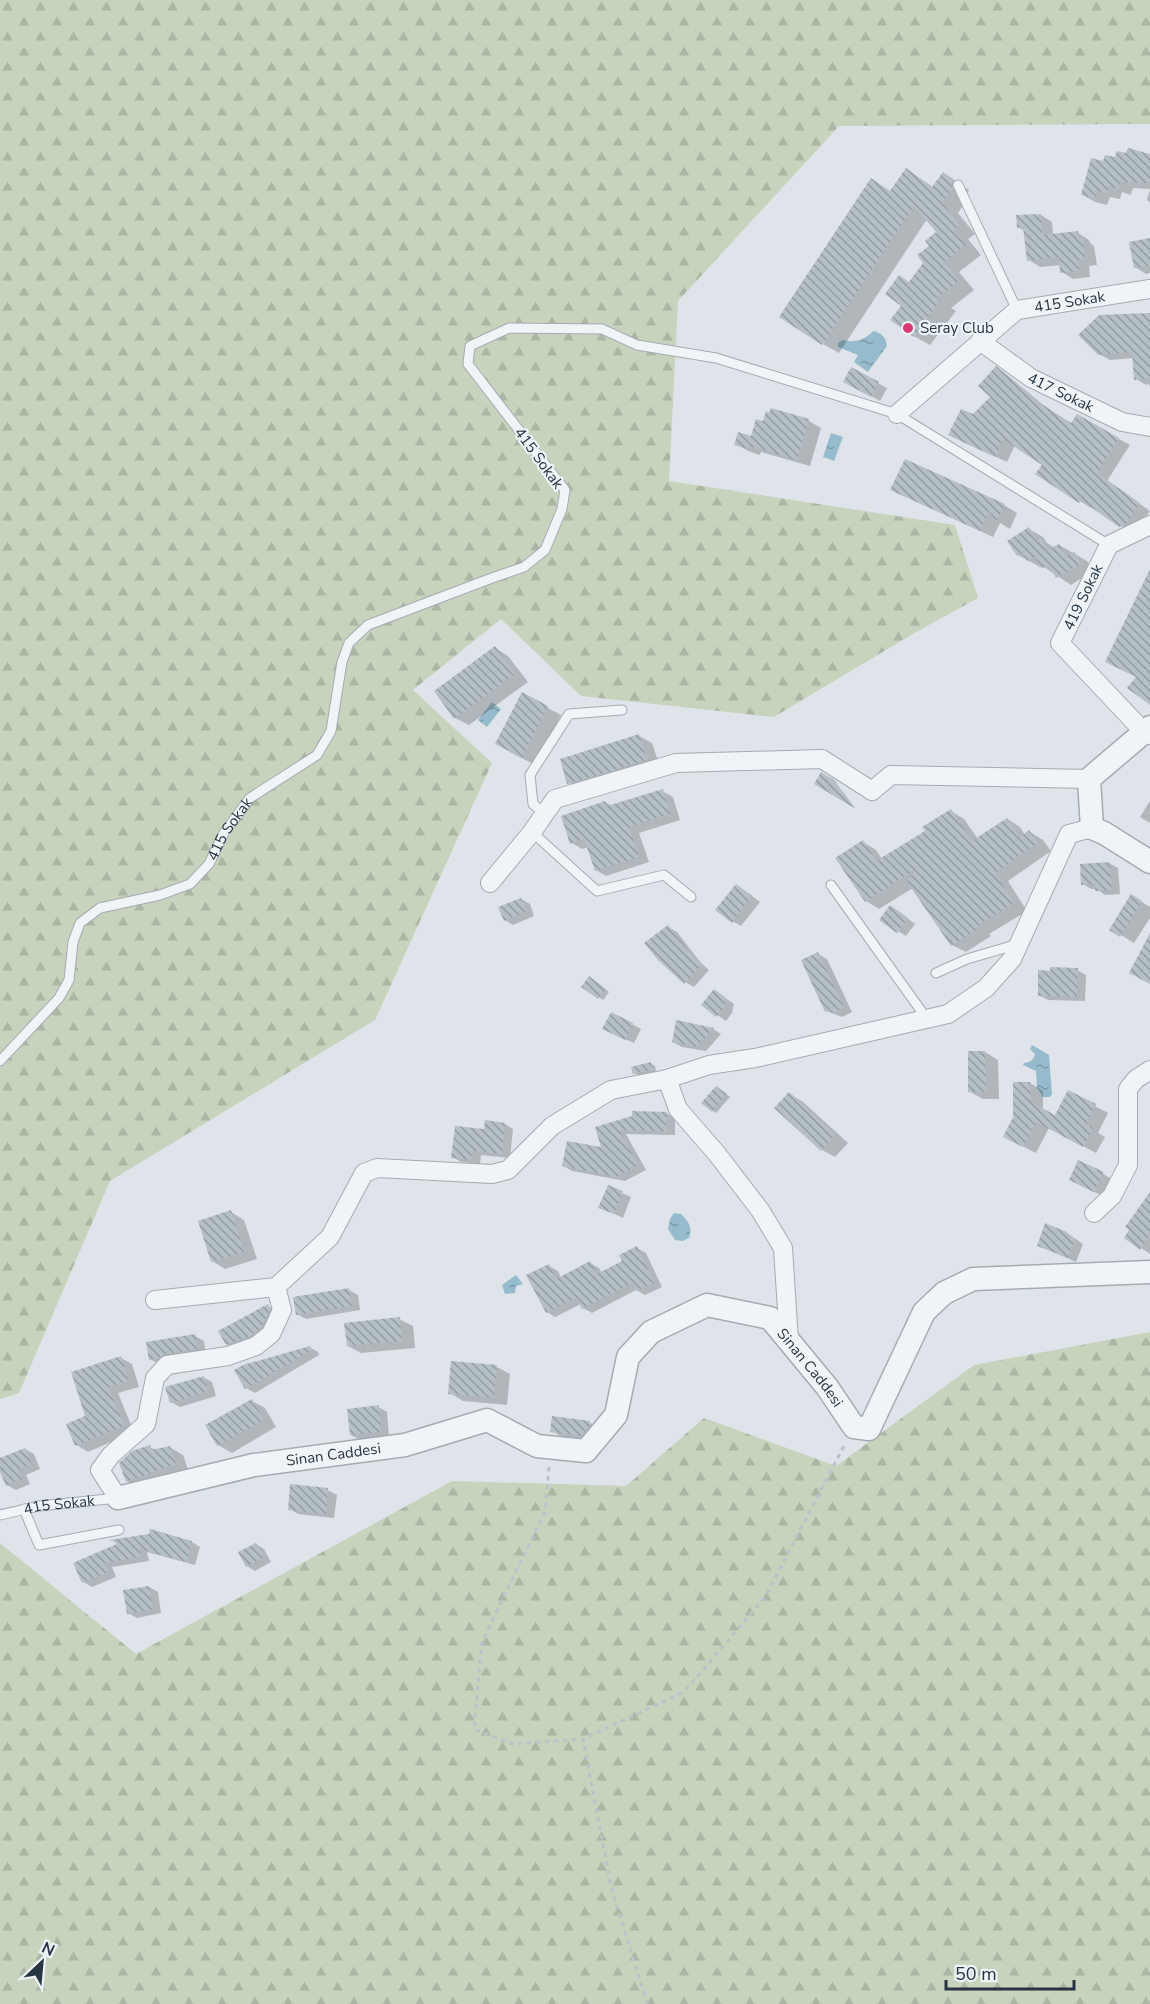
<svg xmlns="http://www.w3.org/2000/svg" width="1150" height="2004" viewBox="0 0 1150 2004" font-family="'Nunito Sans',sans-serif">
	<defs>
		<pattern id="forest-firs" width="22" height="20" patternUnits="userSpaceOnUse" patternTransform="scale(1.5)"><rect width="22" height="20" fill="#c8d3be"/><path d="M5 1l3.5 6h-7zM16 11l3.5 6h-7z" fill="#acb6a4"/></pattern>
		<pattern id="water-ripples" width="26" height="14" patternUnits="userSpaceOnUse" patternTransform="scale(1.5)"><rect width="26" height="14" fill="#96bbcc"/><path d="M2 4q2-2 4 0t4 0M15 11q2-2 4 0t4 0" fill="none" stroke="#7a99a7"/></pattern>
		<pattern id="building-back-hatch" width="6" height="6" patternUnits="userSpaceOnUse" patternTransform="scale(1.5)"><rect width="6" height="6" fill="#b5bfc6"/><path d="M-1 5l2 2M0 0l6 6M5-1l2 2" fill="none" stroke="#939ca2"/></pattern>
	</defs>
	<rect width="100%" height="100%" fill="#dee4e9"/>
	<g fill="url(#forest-firs)">
		<polygon points="0,0 1150,0 1150,124 839,126 678,301 669,481 955,525 978,598 916,632 774,717 581,696 501,619 413,690 492,763 375,1020 110,1181 19,1393 0,1399"/>
		<polygon points="1150,1332 1150,2004 0,2004 0,1543 136,1654 452,1481 626,1486 704,1418 836,1466 974,1365"/>
	</g>
	<g fill="url(#water-ripples)">
		<path d="M874 331C883 334 886 338 887 346L868 372 854 362 858 355 838 347V343L842 340C856 343 863 340 874 331Z"/>
		<polygon points="831,433 843,437 834,461 823,457"/>
		<polygon points="492,702 501,709 487,727 478,720"/>
		<path d="M1032 1045 1049 1055 1052 1094 1050 1097H1043L1037 1088 1036 1071 1023 1065 1024 1063C1030 1062 1033 1061 1035 1054L1030 1049Z"/>
		<path d="M674 1213 681 1214C688 1221 693 1227 689 1238L683 1241 675 1240 668 1229 670 1219Z"/>
		<polygon points="516,1275 523,1284 516,1286 515,1293 505,1294 502,1285"/>
	</g>
	<g fill="#0003">
		<polygon points="1150,159 1150,202 1147,200 1150,189 1133,188 1131,195 1122,192 1120,199 1110,197 1107,205 1095,202 1083,195 1104,163"/>
		<polygon points="907,170 933,187 943,174 969,190 967,194 968,198 958,213 975,234 968,239 981,255 959,272 974,290 951,308 956,311 930,345 914,336 903,305 910,283 925,263 938,233 927,219 839,353 823,344 892,192"/>
		<polygon points="1041,215 1052,222 1053,235 1078,233 1089,240 1090,243 1094,246 1097,265 1089,266 1090,277 1073,279 1062,272 1061,265 1040,267 1029,260 1025,231 1018,227"/>
		<polygon points="1150,240 1150,273 1146,274 1135,267"/>
		<polygon points="1150,314 1150,387 1149,384 1146,385 1136,379 1134,358 1110,360 1099,354"/>
		<polygon points="996,368 1007,375 1052,412 1072,425 1078,416 1130,445 1107,481 1150,511 1137,531 1132,533 1092,506 1091,508 1080,501 1044,464 1015,445 1007,462 961,441 973,416 992,397"/>
		<polygon points="851,369 887,388 880,401 845,382"/>
		<polygon points="772,410 809,421 821,428 810,466 761,452 760,455 748,451 736,444 752,438 770,415"/>
		<polygon points="892,490 1004,505 1017,513 1010,529 1000,523 993,537"/>
		<polygon points="1029,529 1043,537 1047,543 1055,548 1059,545 1087,561 1093,571 1071,585 1044,567 1042,568 1018,555"/>
		<polygon points="495,648 508,656 528,682 469,725 455,718"/>
		<polygon points="522,694 561,715 535,765 510,752"/>
		<polygon points="639,736 652,743 660,767 582,790 569,783"/>
		<polygon points="662,791 673,797 680,820 639,833 649,862 606,876 596,870 588,847 582,849 572,843 605,802 612,806"/>
		<polygon points="1150,801 1150,823 1140,817"/>
		<polygon points="951,811 964,819 978,839 1007,819 1020,827 1025,835 1030,832 1043,840 1051,851 1008,881 1027,911 989,934 991,936 966,952 952,945 913,888 879,909 866,901 863,842 876,850 882,859 927,831"/>
		<polygon points="1109,863 1118,868 1120,894 1105,895 1097,889 1091,889 1083,884"/>
		<polygon points="744,890 760,902 741,926 732,921"/>
		<polygon points="1132,896 1150,907 1150,918 1134,943 1111,929"/>
		<polygon points="521,899 530,904 534,916 513,925 505,920"/>
		<polygon points="899,912 915,924 906,936 898,931"/>
		<polygon points="668,927 677,932 701,963 709,970 694,987 685,982"/>
		<polygon points="818,954 827,959 852,1012 842,1017 826,1011"/>
		<polygon points="1077,970 1086,975 1085,1001 1048,1000 1039,995"/>
		<polygon points="593,980 609,992 603,1000 583,986"/>
		<polygon points="715,991 734,1004 732,1013 726,1021 703,1005"/>
		<polygon points="677,1022 713,1029 721,1034 706,1051 682,1047 673,1042"/>
		<polygon points="632,1024 641,1029 634,1043 613,1034"/>
		<polygon points="985,1052 998,1060 999,1099 983,1099 970,1092"/>
		<polygon points="651,1064 655,1066 656,1072 638,1075 634,1073"/>
		<polygon points="1030,1083 1043,1091 1043,1110 1056,1117 1069,1092 1108,1113 1098,1133 1105,1137 1096,1153 1049,1128 1036,1153 1018,1144"/>
		<polygon points="720,1090 730,1097 716,1113 713,1111"/>
		<polygon points="790,1094 803,1102 848,1143 835,1157 822,1150"/>
		<polygon points="666,1113 675,1118 675,1135 626,1134 646,1170 625,1181 572,1171 564,1166 603,1149 596,1128"/>
		<polygon points="505,1124 513,1129 510,1158 481,1155 480,1164 461,1162 453,1157 485,1131"/>
		<polygon points="1103,1174 1112,1179 1103,1196 1079,1185"/>
		<polygon points="609,1187 631,1197 623,1218 600,1207"/>
		<polygon points="1150,1194 1150,1254 1141,1248"/>
		<polygon points="231,1212 244,1220 257,1259 225,1269 212,1261"/>
		<polygon points="1067,1233 1083,1244 1076,1262 1038,1245"/>
		<polygon points="637,1248 646,1253 662,1287 645,1295 636,1290 592,1313 583,1308 581,1304 555,1317 547,1312 549,1266 558,1271 561,1278 590,1263 599,1268 602,1273 624,1262"/>
		<polygon points="349,1290 358,1295 360,1310 306,1319 297,1314"/>
		<polygon points="268,1306 276,1311 270,1332 235,1349 227,1344"/>
		<polygon points="399,1319 413,1326 415,1348 361,1353 348,1346"/>
		<polygon points="195,1336 204,1341 206,1353 159,1364 150,1359"/>
		<polygon points="309,1347 318,1352 319,1355 255,1393 246,1388"/>
		<polygon points="121,1358 132,1364 139,1387 118,1393 134,1432 88,1452 77,1445 87,1417"/>
		<polygon points="497,1367 510,1374 507,1405 463,1401 450,1393"/>
		<polygon points="203,1377 212,1382 216,1396 180,1407 171,1402"/>
		<polygon points="252,1401 265,1408 276,1427 232,1453 218,1445"/>
		<polygon points="378,1407 387,1412 389,1436 360,1440 351,1435"/>
		<polygon points="590,1423 599,1428 590,1440 560,1436 552,1431"/>
		<polygon points="149,1447 156,1450 169,1447 183,1455 189,1472 140,1489 127,1481"/>
		<polygon points="25,1449 34,1454 40,1469 26,1475 30,1484 16,1490 7,1485 0,1468 0,1460"/>
		<polygon points="292,1486 328,1490 337,1495 334,1518 298,1514 290,1509"/>
		<polygon points="113,1541 192,1542 200,1547 195,1565 147,1552 149,1561 112,1567 116,1577 92,1587 83,1582 75,1564 119,1545"/>
		<polygon points="256,1544 264,1549 271,1562 255,1571 247,1566"/>
		<polygon points="149,1587 158,1592 161,1613 137,1618 128,1613"/>
	</g>
	<g fill="url(#building-back-hatch)">
		<polygon points="1128,148 1150,154 1150,183 1120,182 1119,189 1109,186 1107,193 1097,191 1095,199 1081,195 1091,158 1103,161 1105,155 1115,157 1117,151 1126,153"/>
		<polygon points="906,168 932,187 943,172 954,180 951,184 952,189 942,203 960,225 953,230 966,245 944,262 959,281 936,298 940,301 914,337 890,320 901,306 885,294 899,275 909,282 923,263 917,255 929,246 925,241 936,232 914,206 822,345 779,317 871,178 890,191"/>
		<polygon points="1041,214 1042,235 1078,231 1079,238 1083,238 1085,259 1078,260 1079,271 1060,273 1059,257 1027,261 1023,227 1017,228 1016,215"/>
		<polygon points="1150,238 1150,265 1134,268 1129,242"/>
		<polygon points="1150,313 1150,378 1134,380 1132,352 1098,355 1078,335 1099,315"/>
		<polygon points="996,366 1040,403 1071,423 1077,414 1119,438 1097,473 1140,503 1125,525 1119,527 1081,500 1079,503 1035,474 1042,465 1003,439 995,457 948,435 961,409 973,414 990,397 978,386"/>
		<polygon points="851,367 879,382 871,397 843,382"/>
		<polygon points="771,408 809,419 797,460 749,446 748,449 734,445 738,432 751,436 756,419 763,421 766,411 769,413"/>
		<polygon points="905,459 1005,504 996,523 989,511 980,531 890,490"/>
		<polygon points="1029,527 1037,540 1041,538 1048,550 1059,544 1066,556 1074,552 1081,564 1056,578 1049,566 1042,568 1035,557 1027,561 1022,553 1017,556 1007,541"/>
		<polygon points="1150,569 1150,705 1127,688 1136,677 1105,662"/>
		<polygon points="495,646 515,674 454,719 434,691"/>
		<polygon points="522,692 548,706 522,758 495,744"/>
		<polygon points="639,734 647,760 567,784 560,759"/>
		<polygon points="821,772 834,780 856,809 814,784"/>
		<polygon points="663,789 670,814 629,827 639,857 595,871 584,839 570,844 561,816 605,801 607,806"/>
		<polygon points="951,809 972,841 1007,818 1020,837 1029,830 1038,843 995,873 1014,903 977,926 978,929 951,946 907,882 915,870 865,902 835,858 863,840 876,861 925,831 922,827"/>
		<polygon points="1110,862 1112,890 1095,891 1095,884 1081,885 1080,864"/>
		<polygon points="736,884 752,896 732,923 715,910"/>
		<polygon points="1131,894 1142,901 1120,937 1109,930"/>
		<polygon points="521,898 527,911 504,921 498,907"/>
		<polygon points="890,905 908,918 897,933 879,920"/>
		<polygon points="668,925 693,956 702,964 684,984 658,960 644,943"/>
		<polygon points="1150,933 1150,984 1129,973"/>
		<polygon points="818,952 844,1008 832,1013 830,1009 825,1012 801,960"/>
		<polygon points="1050,967 1078,968 1077,997 1038,996 1038,970 1050,971"/>
		<polygon points="589,976 606,989 598,999 581,987"/>
		<polygon points="714,989 726,998 724,1008 716,1017 701,1005"/>
		<polygon points="611,1012 633,1023 625,1040 602,1029"/>
		<polygon points="676,1020 714,1028 697,1047 672,1042"/>
		<polygon points="968,1051 985,1051 986,1092 968,1092"/>
		<polygon points="651,1062 653,1070 633,1074 631,1067"/>
		<polygon points="1013,1082 1030,1082 1031,1102 1055,1115 1068,1090 1096,1104 1086,1124 1093,1128 1083,1147 1036,1122 1023,1147 1003,1137 1013,1117"/>
		<polygon points="716,1086 727,1094 712,1112 701,1103"/>
		<polygon points="789,1092 836,1135 821,1151 774,1108"/>
		<polygon points="632,1111 667,1112 666,1131 619,1130 638,1165 616,1177 562,1166 567,1141 601,1147 595,1127 632,1116"/>
		<polygon points="485,1120 505,1123 502,1154 473,1151 472,1160 451,1158 455,1126 484,1129"/>
		<polygon points="1078,1160 1104,1172 1094,1192 1069,1180"/>
		<polygon points="608,1185 623,1191 614,1214 598,1208"/>
		<polygon points="1150,1192 1150,1235 1140,1250 1124,1238 1129,1230 1125,1227"/>
		<polygon points="231,1210 244,1252 211,1262 198,1221"/>
		<polygon points="1045,1223 1067,1232 1066,1235 1075,1238 1068,1258 1037,1246"/>
		<polygon points="637,1246 654,1283 636,1291 632,1283 582,1309 576,1298 546,1313 526,1275 549,1264 556,1279 590,1261 597,1274 622,1261 619,1255"/>
		<polygon points="349,1288 352,1306 296,1315 293,1297"/>
		<polygon points="268,1304 270,1309 262,1327 250,1336 226,1345 218,1331"/>
		<polygon points="400,1317 402,1341 347,1346 344,1323"/>
		<polygon points="195,1334 198,1349 165,1354 158,1358 149,1360 146,1342"/>
		<polygon points="310,1346 312,1350 245,1389 234,1370 243,1365"/>
		<polygon points="121,1356 129,1381 108,1387 124,1426 75,1446 66,1424 85,1416 71,1372"/>
		<polygon points="451,1361 497,1365 494,1398 448,1394"/>
		<polygon points="204,1376 208,1391 170,1403 165,1387"/>
		<polygon points="252,1399 264,1420 217,1446 205,1425"/>
		<polygon points="379,1405 381,1432 350,1435 347,1409"/>
		<polygon points="552,1416 590,1421 590,1425 581,1436 550,1432"/>
		<polygon points="150,1445 151,1450 170,1446 176,1464 126,1482 119,1463 132,1451"/>
		<polygon points="25,1448 32,1464 19,1470 22,1479 6,1486 0,1472 0,1458"/>
		<polygon points="290,1484 328,1488 326,1514 288,1510"/>
		<polygon points="150,1529 192,1541 187,1562 140,1549 141,1557 104,1563 108,1572 82,1583 73,1563 119,1543 109,1540 149,1534"/>
		<polygon points="256,1543 264,1557 246,1567 238,1552"/>
		<polygon points="149,1586 153,1609 127,1614 123,1590"/>
	</g>
	<g fill="none" stroke-linecap="round" stroke-linejoin="round">
		<defs>
			<g id="service">
				<polyline points="958,185 1017,310"/>
				<polyline points="545,814 533,804 530,775 569,714 622,710"/>
				<polyline points="532,832 597,891 664,875 691,897"/>
				<polyline points="831,885 927,1019"/>
				<polyline points="936,973 967,959 1018,944"/>
				<path id="s1" d="M0 1061 59 998 69 980 73 942 80 923 100 908 160 895 190 884 209 864 224 833 250 798 317 755 331 731 342 662 349 643 368 625 492 578 524 567 545 550 562 509 565 490 468 364 470 346 509 328 602 329 637 345 716 358 897 414 1109 545"/>
				<polyline points="24,1509 39,1545 119,1530"/>
				<path id="s2" d="M0 1515 39 1506 118 1498"/>
			</g>
			<g id="minor">
				<path id="s3" d="M980 341 1031 378 1122 422 1150 427"/>
				<path id="s4" d="M897 414 1017 310 1150 289"/>
				<polyline points="1150,525 1109,545 1060,643 1145,733 1150,735"/>
				<polyline points="490,883 532,832 555,799 676,763 822,759 872,791 891,775 1089,779"/>
				<polyline points="667,1079 678,1109 717,1154 760,1210 783,1248 789,1341"/>
				<polyline points="1094,1213 1112,1196 1128,1165 1128,1089 1136,1079 1150,1070"/>
				<polyline points="155,1300 276,1287 330,1237 364,1173 377,1168 492,1174 508,1170 552,1126 611,1090 667,1079 709,1065 755,1058 948,1014 986,988 1012,959 1069,834 1092,828"/>
				<polyline points="118,1498 100,1470 111,1455 146,1424 155,1378 167,1365 228,1356 256,1346 271,1334 282,1310 276,1287"/>
			</g>
			<g id="tertiary">
				<polyline points="1150,727 1089,779 1092,828 1104,833 1150,862"/>
				<path id="s5" d="M118 1498 254 1465 405 1445 487 1420 537 1446 586 1451 616 1415 628 1357 651 1332 707 1305 770 1318 827 1387 854 1427 869 1429 924 1312 944 1293 973 1279 1150 1272"/>
			</g>
		</defs>
		<use href="#service" stroke="#a3acb3" stroke-width="11"/>
		<use href="#minor" stroke="#a3acb3" stroke-width="20"/>
		<use href="#tertiary" stroke="#a3acb3" stroke-width="25"/>
		<g stroke="#bcc2c8" stroke-width="3" stroke-dasharray="4.5 4.5" stroke-linecap="butt">
			<polyline points="549,1467 545,1512 482,1641 474,1729 512,1744 583,1739"/>
			<polyline points="647,2004 611,1887 583,1739 684,1692 765,1597 845,1444"/>
		</g>
		<use href="#service" stroke="#f1f4f7" stroke-width="9"/>
		<use href="#minor" stroke="#f1f4f7" stroke-width="18"/>
		<use href="#tertiary" stroke="#f1f4f7" stroke-width="22"/>
	</g>
	<circle fill="#d83972" stroke="#edf3f6" stroke-width="2" cx="908" cy="328" r="6"/>
	<g text-anchor="middle" dominant-baseline="central" stroke-width="4.5" stroke-linejoin="round" paint-order="stroke">
		<g font-size="15" fill="#263541" stroke="#edf3f6">
			<text stroke="none"><textPath href="#s4" startOffset="212">415 Sokak</textPath></text>
			<text stroke="none"><textPath href="#s3" startOffset="96">417 Sokak</textPath></text>
			<text transform="translate(539 458) rotate(54)">415 Sokak</text>
			<text transform="translate(1083 597) rotate(-64)">419 Sokak</text>
			<text stroke="none"><textPath href="#s1" startOffset="352">415 Sokak</textPath></text>
			<text stroke="none"><textPath href="#s5" startOffset="814">Sinan Caddesi</textPath></text>
			<text stroke="none"><textPath href="#s5" startOffset="220">Sinan Caddesi</textPath></text>
			<text stroke="none"><textPath href="#s2" startOffset="60">415 Sokak</textPath></text>
		</g>
		<g font-size="15" fill="#263541" stroke="#edf3f6" text-anchor="start">
			<text x="920" y="328">Seray Club</text>
		</g>
	</g>
	<g transform="translate(42 1962) rotate(26)" stroke="#edf3f6" stroke-width="4.5" paint-order="stroke">
	<path d="M0-4.5L10 22L0 15L-10 22Z" fill="#263541"/>
	<text y="-9" font-size="16" font-weight="bold" text-anchor="middle" fill="#263541">N</text>
	</g>
	<path d="M946 1980v9h128v-9" fill="none" stroke="#263541" stroke-width="3"/>
	<text x="955" y="1980" font-size="18" fill="#263541" stroke="#edf3f6" stroke-width="4.5" paint-order="stroke">50 m</text>
</svg>
